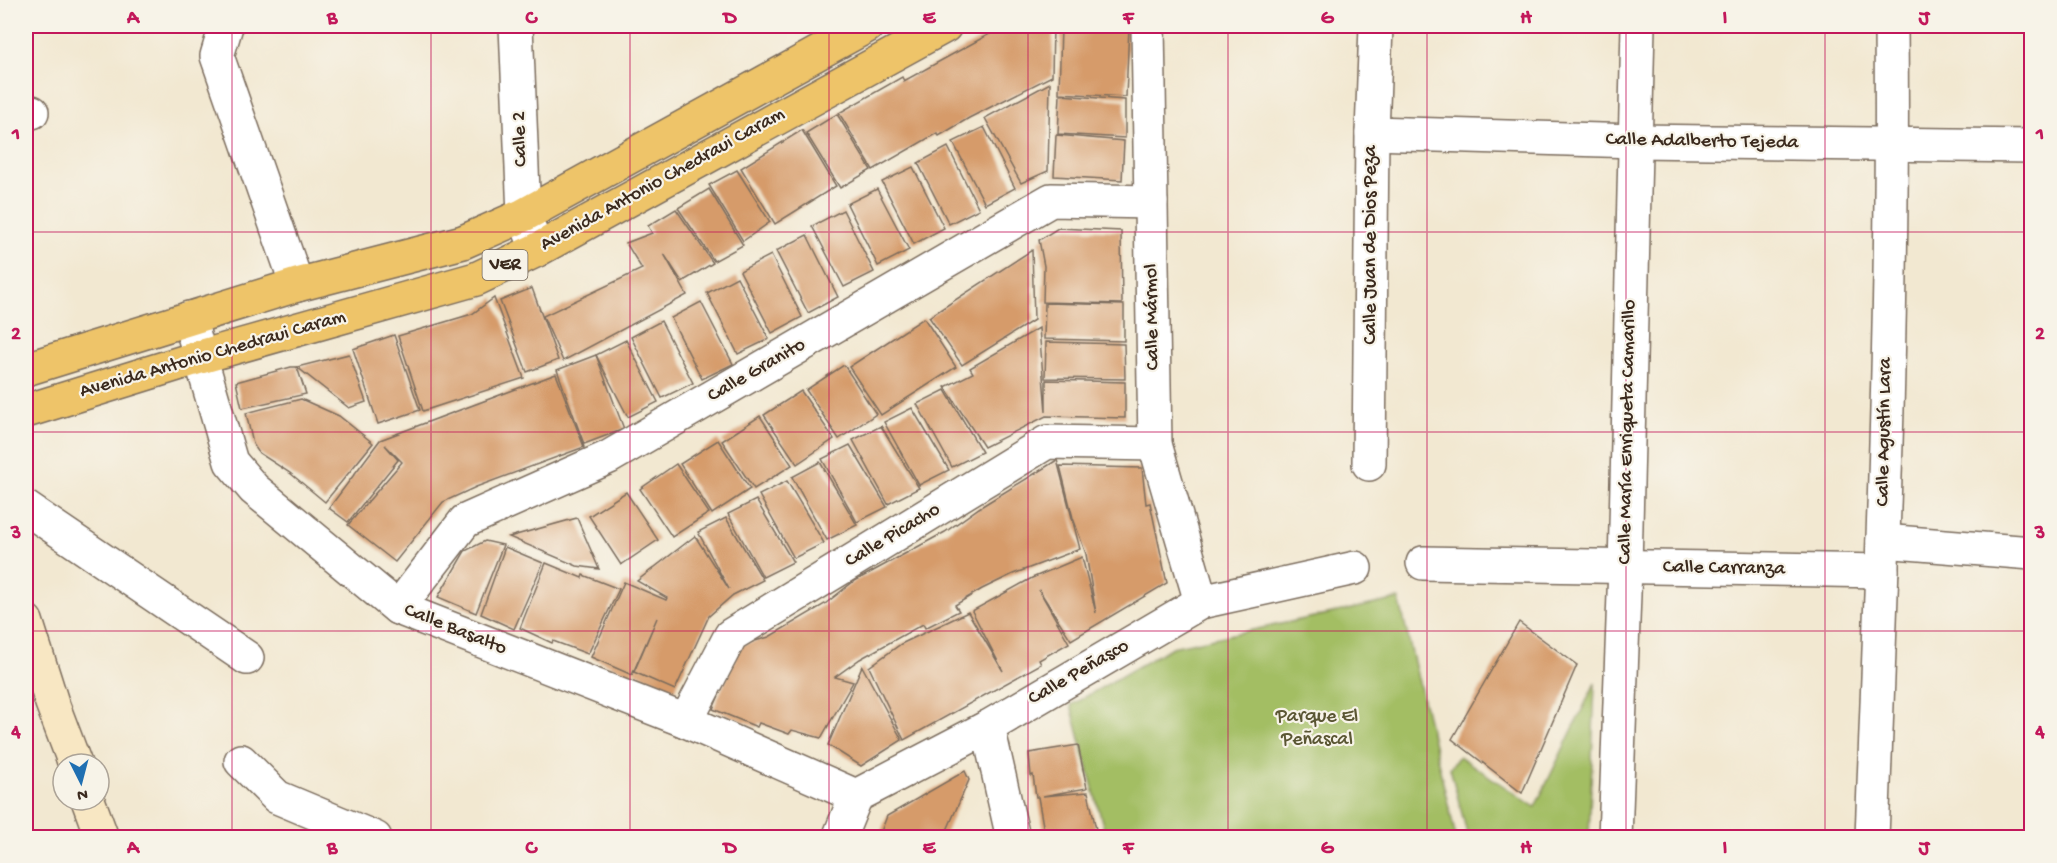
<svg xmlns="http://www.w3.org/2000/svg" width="2057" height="863" viewBox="0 0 2057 863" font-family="'Gochi Hand',sans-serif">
	<rect width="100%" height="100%" fill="#f7f3e8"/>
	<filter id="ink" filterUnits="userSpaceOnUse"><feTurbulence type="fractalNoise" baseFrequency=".0167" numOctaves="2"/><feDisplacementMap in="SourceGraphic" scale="12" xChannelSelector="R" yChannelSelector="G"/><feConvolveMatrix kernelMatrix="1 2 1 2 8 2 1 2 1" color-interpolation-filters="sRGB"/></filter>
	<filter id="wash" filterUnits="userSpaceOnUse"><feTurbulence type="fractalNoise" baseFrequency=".008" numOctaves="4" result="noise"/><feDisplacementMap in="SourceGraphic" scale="24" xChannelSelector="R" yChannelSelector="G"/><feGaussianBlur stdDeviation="1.35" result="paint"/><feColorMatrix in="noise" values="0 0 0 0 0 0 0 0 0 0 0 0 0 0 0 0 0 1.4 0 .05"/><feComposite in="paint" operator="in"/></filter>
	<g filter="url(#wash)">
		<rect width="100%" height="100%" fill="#f2e8d1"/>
		<g fill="#a3be64" stroke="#6f7441" stroke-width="1.5">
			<polygon points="1399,599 1456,837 1106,837 1071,705 1172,647"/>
			<polygon points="1595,683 1589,837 1468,837 1450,768 1459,756 1535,807"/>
		</g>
		<g id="blocks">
			<g fill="#d69b6b">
				<polygon points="1004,26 1053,26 1052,76 969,118 939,136 937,133 873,170 839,113 902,77 904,81"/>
				<polygon points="1087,26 1129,26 1126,97 1059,93 1061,28"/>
				<polygon points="1050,83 1048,171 1021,183 985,118"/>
				<polygon points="1060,95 1125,100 1125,138 1058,134"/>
				<polygon points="837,114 871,170 840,188 806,133"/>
				<polygon points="984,127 1015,188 985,204 953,142"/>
				<polygon points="802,130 836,186 775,224 741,168"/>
				<polygon points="1056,135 1124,141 1122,180 1054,176"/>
				<polygon points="948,147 979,209 949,224 918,163"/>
				<polygon points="913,167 944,228 914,244 882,182"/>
				<polygon points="737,170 770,222 743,241 709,185"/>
				<polygon points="709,189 743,245 714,261 678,208"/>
				<polygon points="877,189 909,250 878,266 847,204"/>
				<polygon points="676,209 713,263 682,282 664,254 687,295 563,361 543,316 642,269 626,243 652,233 648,226"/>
				<polygon points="843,210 874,272 844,287 812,226"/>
				<polygon points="1058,228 1121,231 1122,304 1043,302 1044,266 1039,240"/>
				<polygon points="807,235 838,297 808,313 776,251"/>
				<polygon points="1032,250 1034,320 962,365 929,317"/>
				<polygon points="771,255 802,317 772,333 740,271"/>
				<polygon points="737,277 769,339 738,354 707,293"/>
				<polygon points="532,288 558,360 527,372 500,301"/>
				<polygon points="494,298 524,378 423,411 398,336 472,314"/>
				<polygon points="701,302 733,364 702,379 671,318"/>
				<polygon points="1045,303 1124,305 1124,341 1044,339"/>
				<polygon points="924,318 956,367 881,415 849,367"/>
				<polygon points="661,321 693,383 662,398 631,337"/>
				<polygon points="1039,328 1046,412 1046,380 1125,382 1125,418 1046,416 984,447 945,387 973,373 970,368"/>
				<polygon points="394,335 420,410 378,424 353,349"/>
				<polygon points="626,340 658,402 628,417 596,355"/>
				<polygon points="1046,342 1124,344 1125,379 1045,378"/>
				<polygon points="349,354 366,402 349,408 297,367"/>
				<polygon points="596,355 624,429 584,444 557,370"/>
				<polygon points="844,365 876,414 839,439 806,390"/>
				<polygon points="291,367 297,367 306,394 242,408 236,382"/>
				<polygon points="556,374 584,447 476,487 443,502 395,562 348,525 402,462 385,445 398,460 348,522 329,508 380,440"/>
				<polygon points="945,390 982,452 952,467 917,404"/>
				<polygon points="801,391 834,439 797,464 764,415"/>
				<polygon points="301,399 339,416 373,443 325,502 290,473 259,453 253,444 246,413"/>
				<polygon points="912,408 949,470 919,485 884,422"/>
				<polygon points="760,416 792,465 754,489 722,441"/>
				<polygon points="881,426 919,488 888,504 853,440"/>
				<polygon points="718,440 750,489 712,514 680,464"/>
				<polygon points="850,445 887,507 857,522 822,459"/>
				<polygon points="1057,460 1080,549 1013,574 982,589 955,605 959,611 925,628 923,624 860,659 835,677 853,682 821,738 792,730 789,734 759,723 757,727 713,709 741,645 769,637 825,604 853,582 945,532 979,508"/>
				<polygon points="820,462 857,525 827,540 792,477"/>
				<polygon points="676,464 709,513 672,537 640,489"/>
				<polygon points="1060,466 1142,468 1146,504 1150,503 1167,583 1071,640 1039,590 1069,643 1039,660 1041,664 904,740 869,667 901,644 968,612 1003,671 972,611 1032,578 1082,557 1096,613 1086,554 1073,518"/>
				<polygon points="787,481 824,543 794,558 759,495"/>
				<polygon points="626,492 658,540 621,565 589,516"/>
				<polygon points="756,500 793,562 763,577 728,514"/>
				<polygon points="577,518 599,569 577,566 509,537"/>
				<polygon points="726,518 763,580 733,595 709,616 675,690 634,672 657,618 632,675 591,657 624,582 666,600 667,598 637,581 695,536 729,589 698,532"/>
				<polygon points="485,541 503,545 476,613 438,597 465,551"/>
				<polygon points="505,547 543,563 514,629 481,614"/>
				<polygon points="546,563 582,578 583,575 619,589 588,654 553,641 552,643 520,628"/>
				<polygon points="1519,622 1577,665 1522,793 1452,739"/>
				<polygon points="862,666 902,740 861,766 828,745"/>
				<polygon points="1078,745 1087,788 1043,796 1088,792 1097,834 1099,834 1100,837 1045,837 1038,797 1036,797 1033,775 1031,776 1029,753"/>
				<polygon points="965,771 969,780 944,837 879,837 887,816"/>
			</g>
		</g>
	</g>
	<g filter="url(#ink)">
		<use href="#blocks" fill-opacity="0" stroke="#7b6c5d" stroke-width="1.5"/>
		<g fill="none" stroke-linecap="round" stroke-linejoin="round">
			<defs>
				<g id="minor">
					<polyline points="226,26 217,56 297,285"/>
					<polyline points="516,26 524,215 537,250"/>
					<polyline points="1148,26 1155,444 1201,602"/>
					<polyline points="26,111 32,112"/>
					<polyline points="1372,133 1636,141 2032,146"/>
					<polyline points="189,318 231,462 254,489 398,608 686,721 856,796"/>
					<polyline points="1369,464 1372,133 1376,26"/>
					<polyline points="26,508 247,658"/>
					<polyline points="1883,541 2032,553"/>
					<polyline points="1423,563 1882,571"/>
					<polyline points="398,608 465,521 609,457 1051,200 1151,202"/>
					<polyline points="686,721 731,635 1047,442 1155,444"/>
					<polyline points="988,727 1013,838"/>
					<polyline points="241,761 277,797 375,838"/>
					<polyline points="839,838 856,796 988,727 1201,602 1355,568"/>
					<polyline points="1615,838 1625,567 1638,26"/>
					<path d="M1872 838C1882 567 1894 296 1891 26"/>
				</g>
				<g id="secondary">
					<polyline points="26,621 52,703 75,764"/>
					<polyline points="88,800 102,838"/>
				</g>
				<g id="primary">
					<polyline points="26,369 297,285 463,242 524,215 867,26"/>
					<polyline points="26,411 200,357 476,279 537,250 945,26"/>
				</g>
			</defs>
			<use href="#minor" stroke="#7b6c5d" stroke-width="36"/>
			<use href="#secondary" stroke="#7b6c5d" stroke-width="36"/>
			<use href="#primary" stroke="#7b6c5d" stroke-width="36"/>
			<use href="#minor" stroke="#fff" stroke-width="33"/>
			<use href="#secondary" stroke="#f8e7c3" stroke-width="33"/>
			<use href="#primary" stroke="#eec469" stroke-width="33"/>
		</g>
	</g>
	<path fill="none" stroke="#c2185b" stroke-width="1.5" stroke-opacity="0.55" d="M232 26V838M431 26V838M630 26V838M829 26V838M1028 26V838M1228 26V838M1427 26V838M1626 26V838M1825 26V838M26 232H2032M26 432H2032M26 631H2032"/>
	<g text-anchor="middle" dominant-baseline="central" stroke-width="4.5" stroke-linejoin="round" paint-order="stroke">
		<rect fill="#f7f3e8" stroke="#73665b" stroke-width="1.5" x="482.5" y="250" width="45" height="30" rx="4.5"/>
		<g font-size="18" font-weight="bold" fill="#3b2a1e">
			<text x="505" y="265">VER</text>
		</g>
		<g font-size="20" fill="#3b2a1e" stroke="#f7f3e8">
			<text transform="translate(521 139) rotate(-92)">Calle 2</text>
			<text transform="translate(1702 142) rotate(1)">Calle Adalberto Tejeda</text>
			<text transform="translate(663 180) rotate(-29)">Avenida Antonio Chedraui Caram</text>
			<text transform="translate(1371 245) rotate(-90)">Calle Juan de Dios Peza</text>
			<text transform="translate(1153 317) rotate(-91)">Calle Mármol</text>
			<text transform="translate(213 355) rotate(-16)">Avenida Antonio Chedraui Caram</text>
			<text transform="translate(757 371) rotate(-30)">Calle Granito</text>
			<text transform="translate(1628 432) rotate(-89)">Calle María Enriqueta Camarillo</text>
			<text transform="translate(1885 432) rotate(-89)">Calle Agustín Lara</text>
			<text transform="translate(893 536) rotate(-31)">Calle Picacho</text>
			<text transform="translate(1724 569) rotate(1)">Calle Carranza</text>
			<text transform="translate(455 630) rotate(22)">Calle Basalto</text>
			<text transform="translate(1079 673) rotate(-30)">Calle Peñasco</text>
		</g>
		<g font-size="20" fill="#5a5633" stroke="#f7f3e8">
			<text x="1317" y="717">Parque El<tspan x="1317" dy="23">Peñascal</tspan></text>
		</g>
	</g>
	<rect width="2057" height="863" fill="none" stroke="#f7f3e8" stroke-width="66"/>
	<g transform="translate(81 782) rotate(174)"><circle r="28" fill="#f7f3e8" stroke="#aca397" stroke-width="1.5"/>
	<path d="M0-4.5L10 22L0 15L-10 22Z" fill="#1f6fb2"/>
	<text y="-9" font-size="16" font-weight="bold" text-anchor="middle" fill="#3b2a1e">N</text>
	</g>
	<rect x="33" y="33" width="1991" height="797" fill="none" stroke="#c2185b" stroke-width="2"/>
	<g font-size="20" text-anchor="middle" font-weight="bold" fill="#c2185b">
		<text x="133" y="23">A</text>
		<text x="332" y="23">B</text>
		<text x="531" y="23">C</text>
		<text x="730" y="23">D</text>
		<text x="929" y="23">E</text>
		<text x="1128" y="23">F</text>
		<text x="1327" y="23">G</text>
		<text x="1526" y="23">H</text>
		<text x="1725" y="23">I</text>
		<text x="1924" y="23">J</text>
		<text x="16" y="139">1</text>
		<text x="2040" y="139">1</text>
		<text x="16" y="339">2</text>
		<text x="2040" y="339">2</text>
		<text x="16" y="538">3</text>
		<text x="2040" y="538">3</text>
		<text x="16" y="737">4</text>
		<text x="2040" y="737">4</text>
		<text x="133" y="853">A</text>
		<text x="332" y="853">B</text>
		<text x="531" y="853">C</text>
		<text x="730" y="853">D</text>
		<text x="929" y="853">E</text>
		<text x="1128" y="853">F</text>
		<text x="1327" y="853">G</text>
		<text x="1526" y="853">H</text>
		<text x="1725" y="853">I</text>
		<text x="1924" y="853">J</text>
	</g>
</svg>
